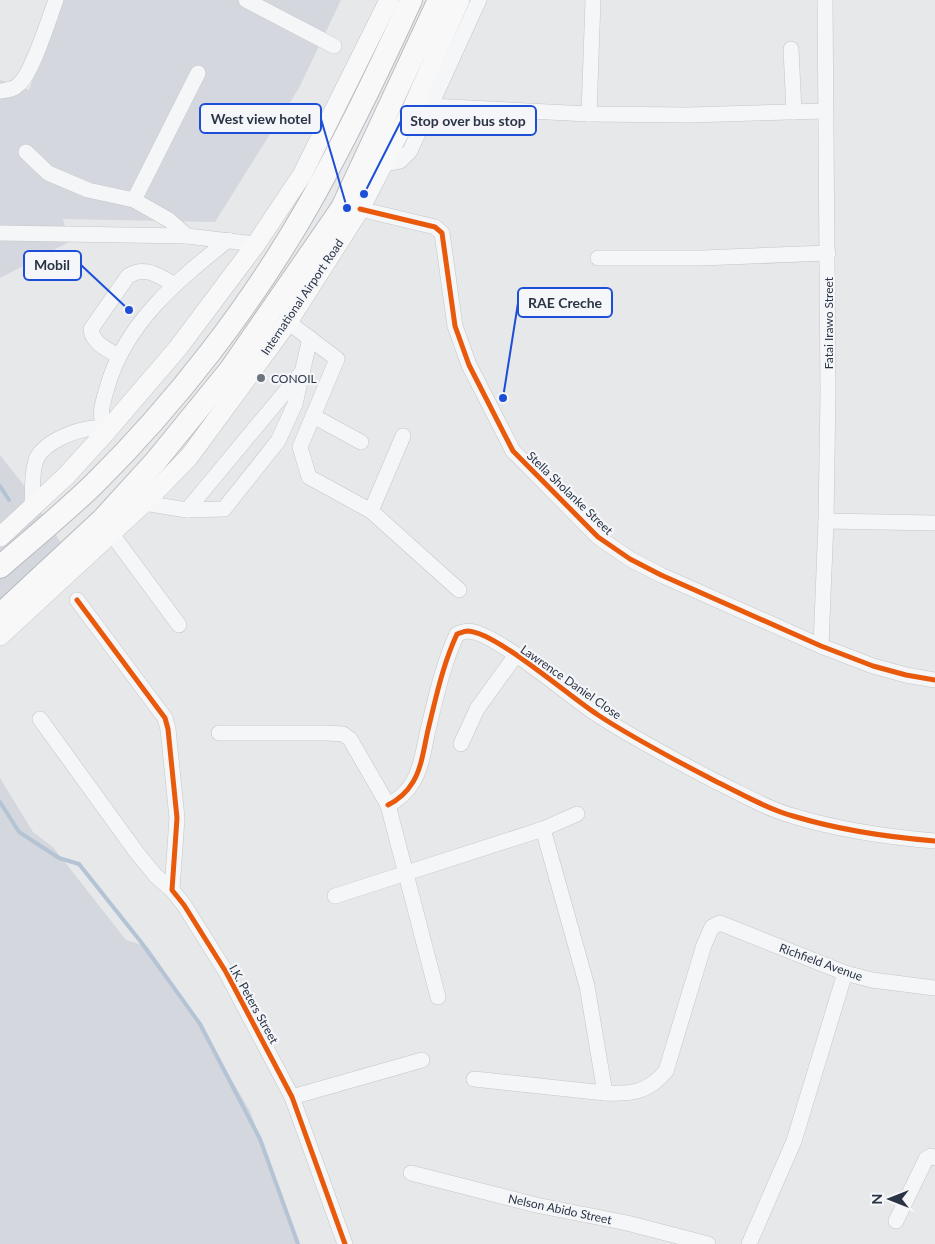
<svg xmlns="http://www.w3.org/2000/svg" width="935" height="1244" viewBox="0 0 935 1244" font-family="Lato,sans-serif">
	<rect width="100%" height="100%" fill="#e6e8ea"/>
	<g fill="#d4d7dd">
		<polygon points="61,0 341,0 299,88 215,222 63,219 69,242 0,278 0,80 29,90"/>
		<polygon points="0,455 22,483 73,561 0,622"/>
		<polygon points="0,778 33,832 53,847 126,940 148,947 187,1004 250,1111 299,1244 0,1244"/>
	</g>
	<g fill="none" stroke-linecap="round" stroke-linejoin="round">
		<g stroke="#b4c4d5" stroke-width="4">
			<polyline points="0,486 9,500"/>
			<polyline points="0,802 19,832 59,858 79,864 141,942 200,1024 260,1139 298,1244"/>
		</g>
		<defs>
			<g id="minor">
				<polyline points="246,0 334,46"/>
				<polyline points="791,49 794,112"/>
				<path d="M0 91C7 90 13 90 18 85 32 75 49 18 56 0"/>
				<polyline points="429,106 589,114 688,115 825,111"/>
				<polyline points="589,114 593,0"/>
				<polyline points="26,152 48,173 88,190 134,200 169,220 187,236"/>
				<polyline points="383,164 400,161 410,151 479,0"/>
				<polyline points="134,200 198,73"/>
				<polyline points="360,209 435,227 442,233 455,326 469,365 513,451 598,537 630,559 661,575 821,646 873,666 906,675 935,680"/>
				<polyline points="0,233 187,236 256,244"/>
				<polyline points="598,258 702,258 828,253"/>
				<polyline points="288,322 337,359 300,447 309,477 371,511 459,590"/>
				<path d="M118 356C107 349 92 343 91 329L128 276C145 265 158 276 174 284"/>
				<polyline points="313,416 361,442"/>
				<path d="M106 432C98 415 102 405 107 388 125 323 177 281 228 240"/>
				<polyline points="144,503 187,510 224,509 278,441 295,404 310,338"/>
				<path d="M32 508C33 492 31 475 36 460 43 442 75 430 93 428L100 438"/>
				<polyline points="187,510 301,373"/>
				<polyline points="371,511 403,436"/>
				<polyline points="826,521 935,523"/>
				<polyline points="111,533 179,625"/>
				<polyline points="77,600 165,718 168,729 177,818 172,890 184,905 226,972 292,1097 345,1244"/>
				<polyline points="821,646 826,521 828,392 825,0"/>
				<polyline points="40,719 137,853 156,876 172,890"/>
				<polyline points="219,733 326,733 343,734 350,739 388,805 438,997"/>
				<polyline points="461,744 477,709 516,655"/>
				<path d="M388 805C398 800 407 792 413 782 422 767 424 747 428 730 436 697 443 664 457 634 460 633 465 631 468 631 496 632 571 698 598 715 636 740 677 761 717 782 742 794 767 809 793 816 839 830 887 837 935 841"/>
				<polyline points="543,829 587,986 605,1093"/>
				<polyline points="335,896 543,829 577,814"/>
				<path d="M474 1079 605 1093C631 1094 648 1093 666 1071L704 945 712 927 720 923 845 973 872 980 935 988"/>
				<polyline points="292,1097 422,1060"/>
				<polyline points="411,1173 536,1205 627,1223 708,1244"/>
				<polyline points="896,1221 926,1159 931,1156 935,1158"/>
				<polyline points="749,1244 794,1141 845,973"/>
			</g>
			<g id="major">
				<polyline points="0,537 66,476 106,432 178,348 256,244 302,175 389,0"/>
				<polyline points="0,636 144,503 189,457 288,322 360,209 413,106 460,0"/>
			</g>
			<g id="highway">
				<path d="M0 567C31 540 64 513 94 484 175 404 251 306 308 206 346 139 379 70 411 0"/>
				<polyline points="0,615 103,519 155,462 230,370 342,208 439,0"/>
			</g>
		</defs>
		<use href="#minor" stroke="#c4c6c8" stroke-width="16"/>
		<use href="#major" stroke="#c2c5c8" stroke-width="20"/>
		<use href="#highway" stroke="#b8bbbf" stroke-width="24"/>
		<use href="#minor" stroke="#f5f6f7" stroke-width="15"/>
		<use href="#major" stroke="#f8f8f8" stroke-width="19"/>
		<use href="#highway" stroke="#f8f8f8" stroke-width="22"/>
		<defs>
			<g id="cycleway">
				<polyline points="360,209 435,227 442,233 455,326 469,365 513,451 598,537 630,559 661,575 821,646 873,666 906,675 935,680"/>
				<polyline points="77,600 165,718 168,729 177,818 172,890 184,905 226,972 292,1097 345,1244"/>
				<path d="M388 805C398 800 407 792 413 782 422 767 424 747 428 730 436 697 443 664 457 634 460 633 465 631 468 631 496 632 571 698 598 715 636 740 677 761 717 782 742 794 767 809 793 816 839 830 887 837 935 841"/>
			</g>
		</defs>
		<use href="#cycleway" stroke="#f4f6f9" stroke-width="8"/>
		<use href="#cycleway" stroke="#e8590c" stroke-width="5"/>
	</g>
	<circle fill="#6c737f" stroke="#f4f6f9" stroke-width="2" cx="261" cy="378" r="5"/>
	<g text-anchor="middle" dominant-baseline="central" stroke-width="4.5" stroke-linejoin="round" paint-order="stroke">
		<g font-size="12" fill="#2b3445" stroke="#f4f6f9">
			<text transform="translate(302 297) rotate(-56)">International Airport Road</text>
			<text transform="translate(828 323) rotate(-90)">Fatai Irawo Street</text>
			<text transform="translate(570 493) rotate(44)">Stella Sholanke Street</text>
			<text transform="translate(571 682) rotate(35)">Lawrence Daniel Close</text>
			<text transform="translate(821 962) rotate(20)">Richfield Avenue</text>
			<text transform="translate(254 1004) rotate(61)">I.K. Peters Street</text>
			<text transform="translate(560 1209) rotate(12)">Nelson Abido Street</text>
		</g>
		<g font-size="12" fill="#2b3445" stroke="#f4f6f9" text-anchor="start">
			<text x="271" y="378">CONOIL</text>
		</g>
	</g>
	<path fill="none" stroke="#1d4ed8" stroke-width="2" d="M347 208L321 119M364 194L401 121M129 310L81 265M503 398L518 303"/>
	<g fill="#1d4ed8" stroke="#f4f6f9" stroke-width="2">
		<circle cx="347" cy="208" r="5"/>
		<circle cx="364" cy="194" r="5"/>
		<circle cx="129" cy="310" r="5"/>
		<circle cx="503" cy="398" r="5"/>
	</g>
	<g fill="#f4f6f9" stroke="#1d4ed8" stroke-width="2">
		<rect x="200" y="104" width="121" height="29" rx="5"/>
		<rect x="401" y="106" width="135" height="29" rx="5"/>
		<rect x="24" y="251" width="57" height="29" rx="5"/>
		<rect x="518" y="288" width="94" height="29" rx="5"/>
	</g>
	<g font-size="14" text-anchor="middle" font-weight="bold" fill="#2b3445">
		<text x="261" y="124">West view hotel</text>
		<text x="468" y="126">Stop over bus stop</text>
		<text x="52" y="270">Mobil</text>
		<text x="565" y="308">RAE Creche</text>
	</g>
	<g transform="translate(890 1199) rotate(270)" stroke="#f4f6f9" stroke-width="4" paint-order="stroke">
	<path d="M0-4L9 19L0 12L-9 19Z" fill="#2b3445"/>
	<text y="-8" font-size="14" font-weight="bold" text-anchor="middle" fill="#2b3445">N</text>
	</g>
</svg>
